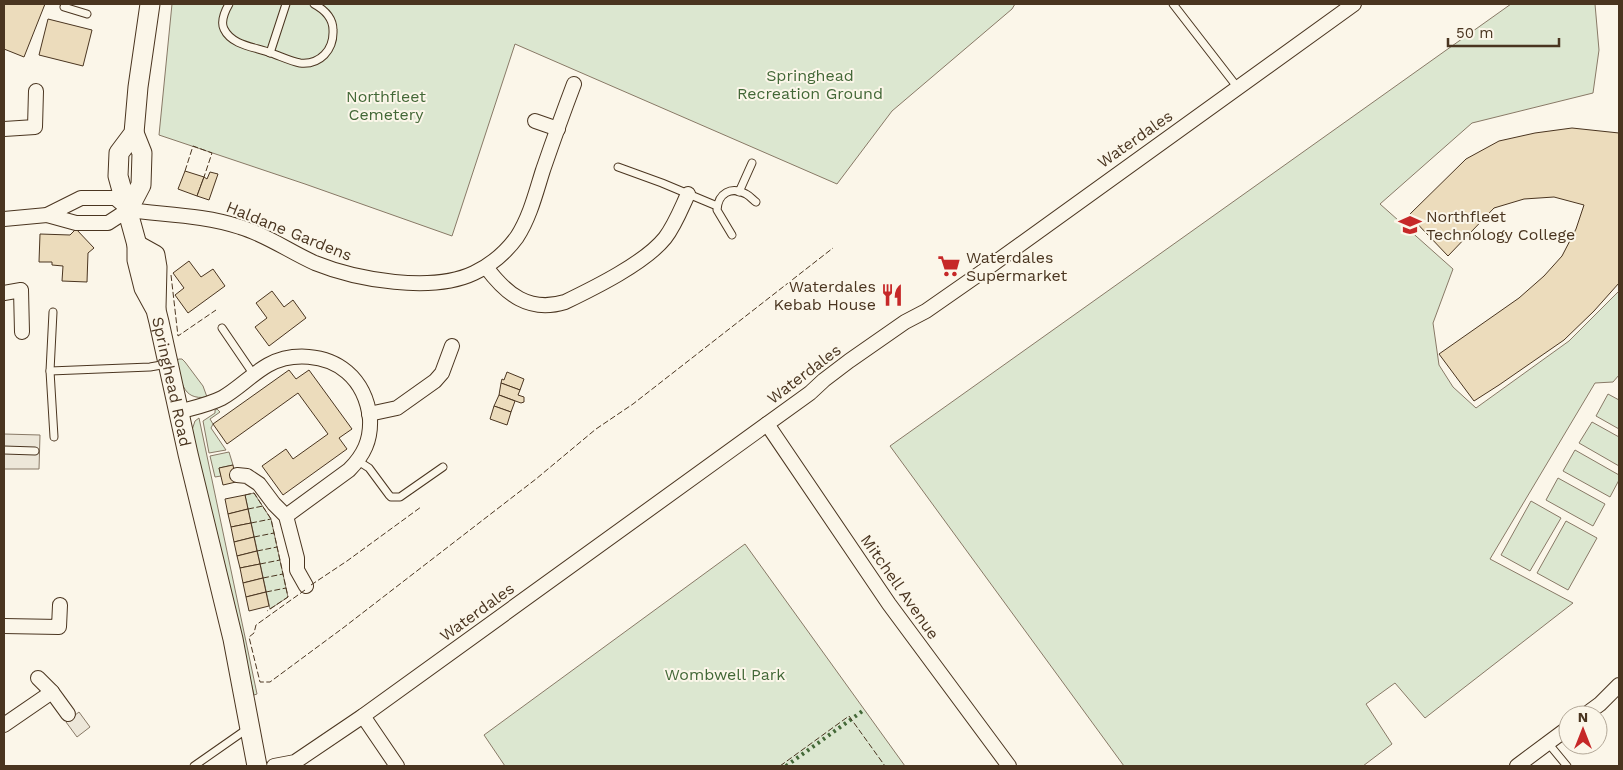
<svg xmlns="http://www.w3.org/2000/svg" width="1623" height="770" viewBox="0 0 1623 770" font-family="'Work Sans',sans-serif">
	<rect width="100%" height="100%" fill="#fbf6e9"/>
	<g fill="#dce7d0" stroke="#887966">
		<polygon points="172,4 1015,4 1012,9 892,111 837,184 515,44 452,236 305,184 159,135"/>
		<polygon points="1511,4 1595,4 1599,50 1593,93 1472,123 1380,204 1453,269 1433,323 1439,365 1453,387 1476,408 1569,341 1619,291 1619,375 1613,382 1595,383 1490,559 1573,603 1425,718 1395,683 1366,704 1392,744 1363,766 1124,766 890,446"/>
		<path d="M179 359H182L185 362 203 386 207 397C181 401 181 379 177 360Z"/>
		<polygon points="1608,394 1619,400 1619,429 1596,416"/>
		<polygon points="217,409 220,412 210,419 213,424 211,428 226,450 209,453 203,421 215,413 215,410"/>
		<polygon points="199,418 257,694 254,695 191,433 195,421"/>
		<polygon points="1592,422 1619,437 1619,466 1579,443"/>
		<polygon points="1575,450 1619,475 1619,480 1610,497 1563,471"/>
		<polygon points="229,452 233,465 219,468 221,476 215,477 210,456"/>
		<polygon points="1558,478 1605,504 1593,526 1546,500"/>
		<polygon points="254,493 271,519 288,597 270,609 245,495"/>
		<polygon points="1531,501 1561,518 1530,571 1501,555"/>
		<polygon points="1566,521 1597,538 1568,590 1537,573"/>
		<polygon points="745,544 905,766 505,766 484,735"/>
	</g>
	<g fill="#ede7d9" stroke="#887966">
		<polygon points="4,434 40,435 39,469 4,469"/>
		<polygon points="79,712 90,727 77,737 66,722"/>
	</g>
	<g fill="#ecdcbc" stroke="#4a3520">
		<polygon points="4,4 45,4 24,57 4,49"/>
		<polygon points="48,19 92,30 83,66 39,55"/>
		<polygon points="1572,128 1619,133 1619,283 1594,311 1564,340 1499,385 1474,401 1439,354 1519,298 1544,276 1562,256 1576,229 1584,205 1554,197 1524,199 1494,208 1448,256 1409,215 1466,159 1499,141 1535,133"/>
		<polygon points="185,171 204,177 197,196 178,189"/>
		<polygon points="210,172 218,174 209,200 197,196 204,177 207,179"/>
		<polygon points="76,229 94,248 88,253 87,282 62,281 63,266 52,265 52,262 39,262 40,234 70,235"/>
		<polygon points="189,261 201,277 213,269 225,286 188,313 175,295 184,288 173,273"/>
		<polygon points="272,291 284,307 293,300 306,318 269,346 255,327 267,318 256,303"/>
		<polygon points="289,370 296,379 309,370 352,429 339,438 347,449 283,495 262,466 286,449 293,459 328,434 298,393 227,444 213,424"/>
		<polygon points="507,372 524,379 520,390 501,383 502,379 504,380"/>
		<polygon points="501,383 520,390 518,395 524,397 524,402 521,403 499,395"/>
		<polygon points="499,395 515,401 511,412 494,406"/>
		<polygon points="494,406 511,412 507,425 490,419"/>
		<polygon points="233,465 236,482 223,485 219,468"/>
		<polygon points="245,495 248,509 228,514 225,499"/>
		<polygon points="248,509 251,523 231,527 228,514"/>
		<polygon points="251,523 254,537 234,542 231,527"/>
		<polygon points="254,537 257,551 237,556 234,542"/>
		<polygon points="257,551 260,564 240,568 237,556"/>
		<polygon points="260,564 263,578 243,583 240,568"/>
		<polygon points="263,578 266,592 246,597 243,583"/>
		<polygon points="266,592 269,606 249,611 246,597"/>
	</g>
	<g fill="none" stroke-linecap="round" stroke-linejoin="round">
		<defs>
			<g id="lane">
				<polyline points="65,4 64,7 87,14"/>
				<path d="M229 4C225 11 220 21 224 29 232 46 256 47 271 53 280 56 290 61 300 63 320 65 334 50 333 30 333 18 325 10 314 4"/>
				<polyline points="1173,4 1238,88"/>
				<polyline points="270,53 286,4"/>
				<polyline points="618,167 662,183 717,206"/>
				<polyline points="739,192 752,163"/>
				<path d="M732 235 717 210C718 193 731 186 746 194 750 196 753 200 756 202"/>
				<polyline points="53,312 50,371 54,437"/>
				<polyline points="222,328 254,375"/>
				<polyline points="50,371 150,367 167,364"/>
				<polyline points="4,450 35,451"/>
				<polyline points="358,461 369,468 389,495 391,497 400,497 443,467"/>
				<polyline points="1548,743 1567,766"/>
				<polyline points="194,766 247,729"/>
			</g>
			<g id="street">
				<polyline points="535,121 558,129"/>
				<polyline points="4,129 35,127 36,91"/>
				<path d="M128 210C166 215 204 215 240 227 267 235 290 252 315 263 357 280 432 293 474 273 491 265 506 252 517 237 530 217 536 192 543 170 553 141 563 113 574 84"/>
				<polyline points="47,215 76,223 108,223 128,210"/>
				<polyline points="4,219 47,215 81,198 115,198 128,209"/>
				<path d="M486 267C506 294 529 313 565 302 594 288 645 263 665 238 675 225 681 209 688 194"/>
				<polyline points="4,293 21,290 22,332"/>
				<path d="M178 412C193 408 208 405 222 398 238 389 252 374 268 365 292 352 326 354 347 372 361 384 368 401 370 419 371 440 364 455 349 470L286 516"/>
				<polyline points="369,414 397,408 435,381 442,373 452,346"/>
				<polyline points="767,424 889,604 1009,766"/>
				<polyline points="237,475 247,476 259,484 274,504 286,516 297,558 297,570 306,586"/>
				<polyline points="4,626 59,627 60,605"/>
				<polyline points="38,678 52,692 68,714"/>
				<polyline points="1585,715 1600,704 1619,685"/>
				<polyline points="363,716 397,766"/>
				<polyline points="4,725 52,692"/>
				<polyline points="274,766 295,762 363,716 810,393 824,380 849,361 905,322 926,311 982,272 1354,4"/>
				<polyline points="1517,766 1568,728"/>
			</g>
			<g id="secondary">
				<path id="s1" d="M150 4 138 87 134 133 119 153 118 176 137 245V260L144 288 156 310 159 322 188 454 233 639 257 766"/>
				<polyline points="128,210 141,185 142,153 134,133"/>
				<polyline points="137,245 155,255 157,267 156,308"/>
			</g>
		</defs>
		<use href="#lane" stroke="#4a3520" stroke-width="9"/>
		<use href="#street" stroke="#4a3520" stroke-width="16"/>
		<use href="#secondary" stroke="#4a3520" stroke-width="21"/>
		<use href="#lane" stroke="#fbf6e9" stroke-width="7"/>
		<use href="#street" stroke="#fbf6e9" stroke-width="14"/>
		<use href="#secondary" stroke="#fbf6e9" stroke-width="19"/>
		<polyline stroke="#436837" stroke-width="4" stroke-dasharray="2.5 4" stroke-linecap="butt" points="786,766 864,710"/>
		<g stroke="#4a3520" stroke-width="1" stroke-dasharray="6 2.5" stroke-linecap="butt">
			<polyline points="185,171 193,146 212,153 204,177"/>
			<polyline points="171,275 178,336 216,310"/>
			<polyline points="245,495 254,493 271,519 288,597 267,611"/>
			<polyline points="248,509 263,506"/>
			<polyline points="251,523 271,519"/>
			<polyline points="254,537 274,533"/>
			<polyline points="257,551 277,547"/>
			<polyline points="260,564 280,560"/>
			<polyline points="263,578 283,574"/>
			<polyline points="311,585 347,561 421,507"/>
			<polyline points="305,590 256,625 254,633 249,637 260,682 270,682 343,628 536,479 596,429 633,404 833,248"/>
			<polyline points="266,592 286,588"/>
			<polyline points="780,766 849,716 885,766"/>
		</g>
	</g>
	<defs>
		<symbol id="school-bare" viewBox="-9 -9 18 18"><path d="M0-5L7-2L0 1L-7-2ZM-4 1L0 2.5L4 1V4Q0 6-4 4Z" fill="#c62828" stroke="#fbf6e9" stroke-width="2.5" paint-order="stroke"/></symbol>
		<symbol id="supermarket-bare" viewBox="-9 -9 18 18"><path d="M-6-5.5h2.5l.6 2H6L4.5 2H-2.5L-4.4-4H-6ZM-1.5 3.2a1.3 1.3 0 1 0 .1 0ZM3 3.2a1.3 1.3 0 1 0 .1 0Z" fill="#c62828" stroke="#fbf6e9" stroke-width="2.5" paint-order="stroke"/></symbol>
		<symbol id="restaurant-bare" viewBox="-9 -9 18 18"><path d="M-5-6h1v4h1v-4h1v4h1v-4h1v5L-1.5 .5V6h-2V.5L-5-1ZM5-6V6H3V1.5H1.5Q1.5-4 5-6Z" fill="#c62828" stroke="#fbf6e9" stroke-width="2.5" paint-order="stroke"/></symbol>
	</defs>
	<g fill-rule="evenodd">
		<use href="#school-bare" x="1394" y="209" width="32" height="32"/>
		<use href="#supermarket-bare" x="933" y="250" width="32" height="32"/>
		<use href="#restaurant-bare" x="876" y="279" width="32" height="32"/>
	</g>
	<g text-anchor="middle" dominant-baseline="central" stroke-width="4" stroke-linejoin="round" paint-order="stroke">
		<g font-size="16" fill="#436837" stroke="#fbf6e9">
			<text x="810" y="75">Springhead<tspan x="810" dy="18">Recreation Ground</tspan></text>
			<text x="386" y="96">Northfleet<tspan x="386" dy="18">Cemetery</tspan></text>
			<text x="725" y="674">Wombwell Park</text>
		</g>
		<g font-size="16" fill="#4a3520" stroke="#fbf6e9">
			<text transform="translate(1135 139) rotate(-35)">Waterdales</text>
			<text transform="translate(289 231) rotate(22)">Haldane Gardens</text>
			<text transform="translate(804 374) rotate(-37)">Waterdales</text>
			<text stroke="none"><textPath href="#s1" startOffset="392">Springhead Road</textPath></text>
			<text transform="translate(900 587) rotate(55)">Mitchell Avenue</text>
			<text transform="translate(477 612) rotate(-36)">Waterdales</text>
		</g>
		<g font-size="16" fill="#4a3520" stroke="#fbf6e9" text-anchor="start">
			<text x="1426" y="216">Northfleet<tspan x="1426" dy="18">Technology College</tspan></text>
			<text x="966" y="257">Waterdales<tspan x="966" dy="18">Supermarket</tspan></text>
			<text x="876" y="286" text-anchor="end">Waterdales<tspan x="876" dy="18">Kebab House</tspan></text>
		</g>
	</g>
	<rect width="1623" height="770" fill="none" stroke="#4a3520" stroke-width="10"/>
	<g transform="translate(1583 730)"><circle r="24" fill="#fbf6e9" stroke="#b4a999"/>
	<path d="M0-4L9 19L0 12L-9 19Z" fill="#c62828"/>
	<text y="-8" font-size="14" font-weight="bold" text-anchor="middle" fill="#4a3520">N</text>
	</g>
	<path d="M1448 38v8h111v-8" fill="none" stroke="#4a3520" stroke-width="2.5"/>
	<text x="1456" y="38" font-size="15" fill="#4a3520" stroke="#fbf6e9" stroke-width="4" paint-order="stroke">50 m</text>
</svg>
